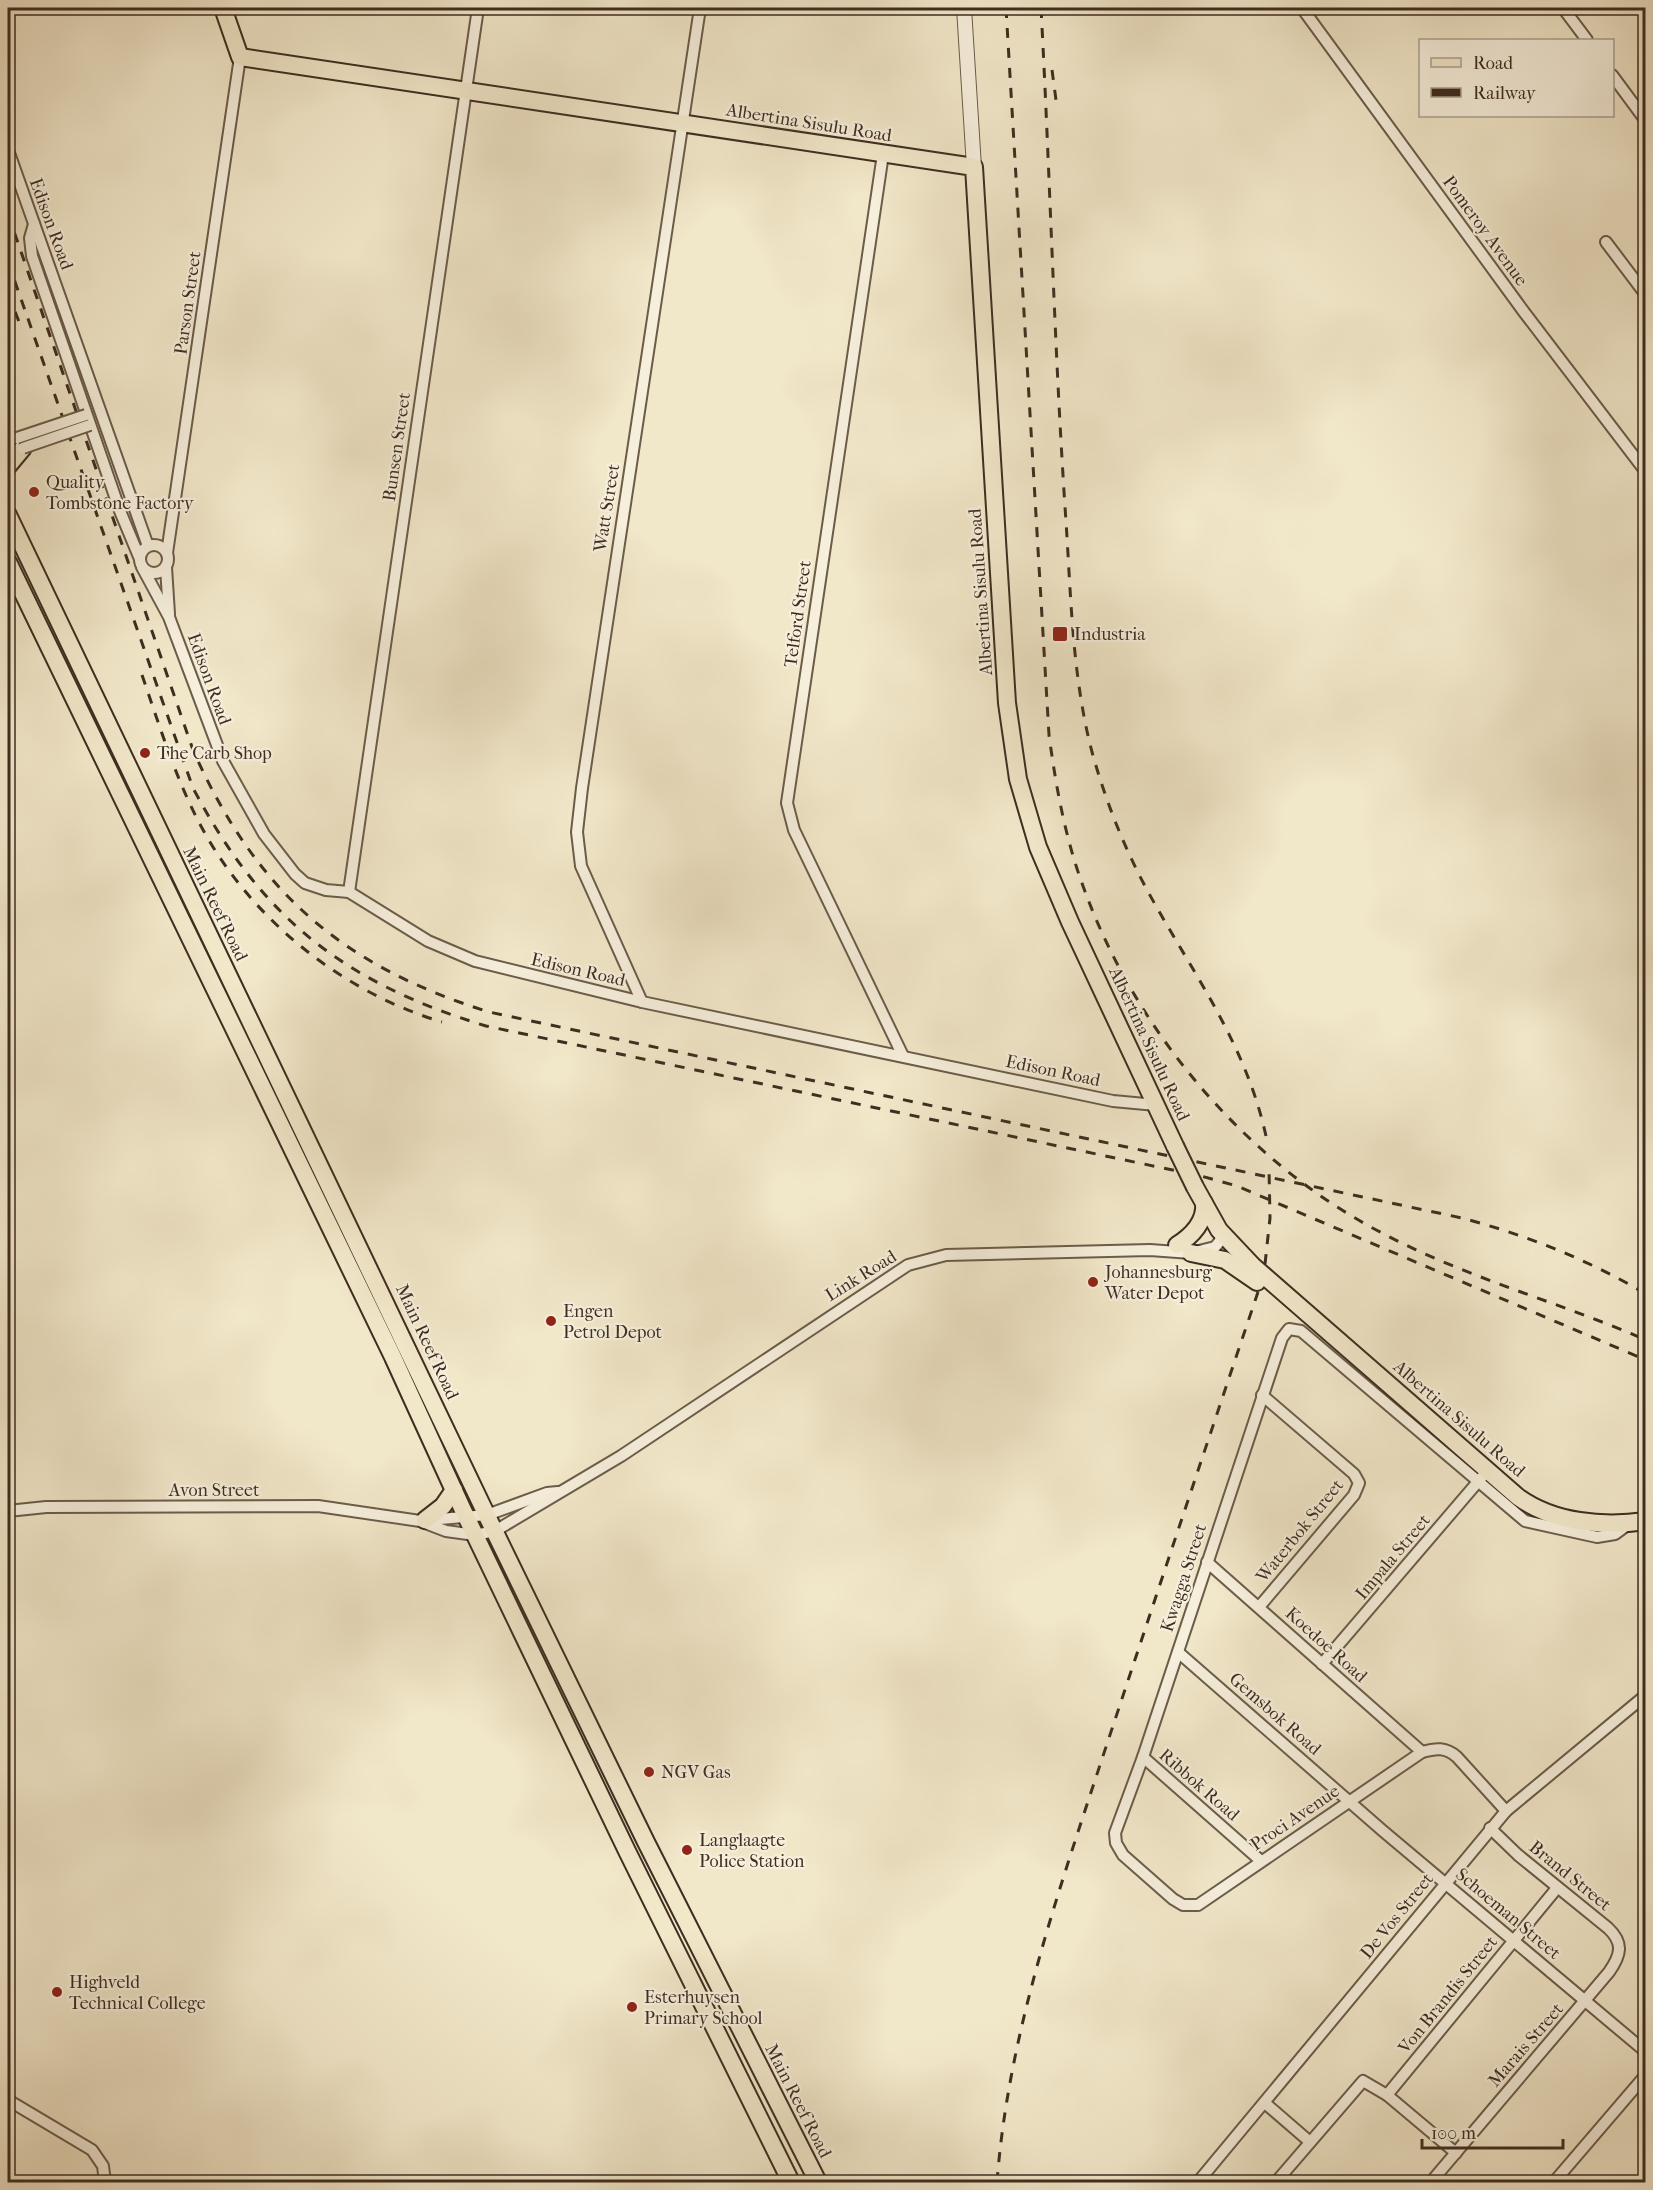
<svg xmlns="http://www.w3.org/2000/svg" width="1653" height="2190" viewBox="0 0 1653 2190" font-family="'IM FELL French Canon',serif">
	<rect width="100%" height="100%" fill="#f1e7c9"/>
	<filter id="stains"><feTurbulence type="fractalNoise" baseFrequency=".00333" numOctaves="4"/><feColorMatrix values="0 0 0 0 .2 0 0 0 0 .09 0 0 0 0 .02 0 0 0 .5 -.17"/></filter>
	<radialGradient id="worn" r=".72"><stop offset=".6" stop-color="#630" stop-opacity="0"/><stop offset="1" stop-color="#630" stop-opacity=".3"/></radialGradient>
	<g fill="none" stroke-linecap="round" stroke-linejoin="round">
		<defs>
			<g id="minor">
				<polyline points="1302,8 1524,312 1646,472"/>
				<polyline points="1563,8 1587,40"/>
				<polyline points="1612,75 1646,121"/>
				<polyline points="8,150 148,546"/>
				<polyline points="883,154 787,803 794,830 903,1056"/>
				<polyline points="34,224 30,238 32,256 120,511 140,559"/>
				<polyline points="1606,242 1646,295"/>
				<circle cx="154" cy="559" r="14"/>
				<polyline points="167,553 240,57"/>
				<polyline points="142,567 169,617 223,761 264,834 295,874 305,883 326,890 349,892 428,941 475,961 642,1002 1113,1101 1156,1105"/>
				<polyline points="166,567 169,614"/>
				<polyline points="349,892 478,8"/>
				<polyline points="642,1002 581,866 577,832 582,788 700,8"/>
				<polyline points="8,1511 46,1507 318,1506 420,1521 446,1531 475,1535 495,1531 621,1456 908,1265 946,1255 1150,1250 1191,1253 1215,1247 1220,1241 1221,1233"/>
				<polyline points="428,1520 487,1515 547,1493 558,1492"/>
				<polyline points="1207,1562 1422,1752"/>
				<polyline points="1259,1607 1354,1495 1359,1483 1354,1474 1262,1395"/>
				<polyline points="1178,1652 1383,1831 1646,2052"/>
				<polyline points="1322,1664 1482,1477"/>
				<polyline points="1143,1757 1261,1861"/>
				<path d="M1506 1811 1457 1757C1446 1747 1436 1748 1422 1752L1198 1905H1183L1173 1899 1123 1855 1116 1843 1115 1833 1143 1757 1282 1338 1289 1329 1301 1331 1525 1521 1597 1537 1615 1534 1630 1523"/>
				<polyline points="1387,2095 1557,1888"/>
				<polyline points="8,2100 92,2150 103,2166 105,2182"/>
				<polyline points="1266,2104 1310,2142"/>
				<polyline points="1198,2182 1506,1811 1646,1695"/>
				<polyline points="1276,2182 1363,2081 1387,2095 1456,2153"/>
				<path d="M1431 2182 1609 1972C1621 1955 1624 1943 1608 1928L1518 1855 1490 1828"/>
				<polyline points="1554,2182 1644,2077"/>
			</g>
			<polyline id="tertiary" points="964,8 974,167"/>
			<g id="primary">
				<polyline points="223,8 240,57 974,167 1007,703 1018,779 1038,847 1070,922 1175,1146"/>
				<polyline points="8,466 23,448"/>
				<polyline points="8,515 489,1520 646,1842 818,2182"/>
				<polyline points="8,562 393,1357 462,1508 627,1851 791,2182"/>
				<path d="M1195 1187 1219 1230 1253 1266 1518 1497C1554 1523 1603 1527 1646 1521"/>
				<path d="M1177 1245C1192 1236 1206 1221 1204 1203"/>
				<polyline points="1191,1253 1225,1260 1257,1282"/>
				<polyline points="425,1520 443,1506 454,1490"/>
			</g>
		</defs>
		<use href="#minor" stroke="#6b5c4a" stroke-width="14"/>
		<use href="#tertiary" stroke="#6b5c4a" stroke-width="16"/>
		<use href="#primary" stroke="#3e2d20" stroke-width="20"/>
		<use href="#minor" stroke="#f6efdc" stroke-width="10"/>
		<use href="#tertiary" stroke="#f6efdc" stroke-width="14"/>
		<use href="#primary" stroke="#f1e7c9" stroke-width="16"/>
		<g stroke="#3e2d20" stroke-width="3" stroke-dasharray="10 10" stroke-linecap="butt">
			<path d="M1006 8 1049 735C1056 787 1065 837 1083 886 1135 1031 1246 1163 1384 1234 1467 1278 1559 1302 1646 1340"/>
			<path d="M1041 8C1050 174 1054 340 1065 507 1071 588 1071 672 1092 752 1105 799 1123 845 1146 888 1191 971 1245 1041 1266 1136"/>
			<polyline points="1052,70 1056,100"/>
			<path d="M8 214 193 750C256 892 342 966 489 1012L1462 1218C1526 1235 1589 1260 1646 1294"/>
			<path d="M8 262 193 788C262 919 345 983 486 1026L1201 1176 1237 1186 1646 1360"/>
			<polyline points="8,293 21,327"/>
			<path d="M142 675C160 727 176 780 202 828 252 920 342 992 442 1022"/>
			<polyline points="1265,1264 1270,1218 1269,1169"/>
			<path d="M997 2182C1008 2037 1056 1899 1101 1762 1153 1605 1205 1449 1258 1292"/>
		</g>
		<defs>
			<g id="minor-bridge">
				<polyline points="17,438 86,415"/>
				<polyline points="23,448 90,425"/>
			</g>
			<polyline id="primary-bridge" points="1175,1146 1195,1187"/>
		</defs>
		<use href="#minor-bridge" stroke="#6b5c4a" stroke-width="14" stroke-linecap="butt"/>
		<use href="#primary-bridge" stroke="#3e2d20" stroke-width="20" stroke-linecap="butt"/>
		<use href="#minor-bridge" stroke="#f6efdc" stroke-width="10"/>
		<use href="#primary-bridge" stroke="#f1e7c9" stroke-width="16"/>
	</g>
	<g fill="#8f2418" stroke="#f6efdc" stroke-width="2">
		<circle cx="34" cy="492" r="6"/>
		<rect x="1052" y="626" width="16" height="16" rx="3"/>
		<circle cx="145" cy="753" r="6"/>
		<circle cx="1093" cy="1282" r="6"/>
		<circle cx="551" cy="1321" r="6"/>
		<circle cx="649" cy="1772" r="6"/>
		<circle cx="687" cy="1850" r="6"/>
		<circle cx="57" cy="1992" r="6"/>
		<circle cx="632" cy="2007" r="6"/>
	</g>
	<g text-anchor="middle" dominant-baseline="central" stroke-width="4.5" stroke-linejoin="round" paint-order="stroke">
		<g font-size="18" fill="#3e2d20" stroke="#f6efdc">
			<text transform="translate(809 123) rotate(9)">Albertina Sisulu Road</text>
			<text transform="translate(51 224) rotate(70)">Edison Road</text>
			<text transform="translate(1485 231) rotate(54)">Pomeroy Avenue</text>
			<text transform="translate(188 303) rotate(-82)">Parson Street</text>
			<text transform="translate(397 447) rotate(-82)">Bunsen Street</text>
			<text transform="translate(607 508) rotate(-81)">Watt Street</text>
			<text transform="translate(981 592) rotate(-94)">Albertina Sisulu Road</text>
			<text transform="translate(798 614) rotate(-82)">Telford Street</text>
			<text transform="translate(209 679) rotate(70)">Edison Road</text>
			<text transform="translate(215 904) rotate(64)">Main Reef Road</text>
			<text transform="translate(578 970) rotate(13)">Edison Road</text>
			<text transform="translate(1149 1044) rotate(65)">Albertina Sisulu Road</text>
			<text transform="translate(1053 1071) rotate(12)">Edison Road</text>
			<text transform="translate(861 1276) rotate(-32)">Link Road</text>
			<text transform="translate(427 1342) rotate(65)">Main Reef Road</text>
			<text transform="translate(1459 1419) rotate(41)">Albertina Sisulu Road</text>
			<text x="214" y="1490">Avon Street</text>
			<text transform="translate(1300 1531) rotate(-51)">Waterbok Street</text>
			<text transform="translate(1393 1557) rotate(-50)">Impala Street</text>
			<text transform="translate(1184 1578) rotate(-72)">Kwagga Street</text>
			<text transform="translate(1326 1645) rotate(42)">Koedoe Road</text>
			<text transform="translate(1275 1714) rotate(41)">Gemsbok Road</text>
			<text transform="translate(1199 1785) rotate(41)">Ribbok Road</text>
			<text transform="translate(1295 1818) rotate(-34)">Proci Avenue</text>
			<text transform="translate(1570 1876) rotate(39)">Brand Street</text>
			<text transform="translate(1508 1914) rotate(40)">Schoeman Street</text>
			<text transform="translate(1397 1916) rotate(-51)">De Vos Street</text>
			<text transform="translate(1448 1995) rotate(-51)">Von Brandis Street</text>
			<text transform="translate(1526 2045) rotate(-49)">Marais Street</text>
			<text transform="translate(798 2101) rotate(63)">Main Reef Road</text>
		</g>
		<g font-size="18" fill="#3e2d20" stroke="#f6efdc" text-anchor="start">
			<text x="46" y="482">Quality<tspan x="46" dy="21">Tombstone Factory</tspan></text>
			<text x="1074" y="634">Industria</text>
			<text x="157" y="753">The Carb Shop</text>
			<text x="1105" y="1272">Johannesburg<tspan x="1105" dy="21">Water Depot</tspan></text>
			<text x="563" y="1311">Engen<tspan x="563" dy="21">Petrol Depot</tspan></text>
			<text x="661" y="1772">NGV Gas</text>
			<text x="699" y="1840">Langlaagte<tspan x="699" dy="21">Police Station</tspan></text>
			<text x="69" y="1982">Highveld<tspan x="69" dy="21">Technical College</tspan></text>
			<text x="644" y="1997">Esterhuysen<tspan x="644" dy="21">Primary School</tspan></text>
		</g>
	</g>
	<rect width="1653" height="2190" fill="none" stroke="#f1e7c9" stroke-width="30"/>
	<rect x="9" y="9" width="1635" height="2172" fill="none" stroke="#3e2d20" stroke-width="3"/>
	<rect x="15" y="15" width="1623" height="2160" fill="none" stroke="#3e2d20" stroke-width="1.5"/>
	<rect x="1419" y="39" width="195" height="78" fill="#f6efdc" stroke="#aca191" stroke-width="1.5"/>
	<rect x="1431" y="58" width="30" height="9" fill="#f1e7c9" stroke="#aca191" stroke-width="1.5"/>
	<text x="1473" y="69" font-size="18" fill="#3e2d20">Road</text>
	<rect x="1431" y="88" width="30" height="9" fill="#3e2d20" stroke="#aca191" stroke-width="1.5"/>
	<text x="1473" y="99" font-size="18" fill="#3e2d20">Railway</text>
	<path d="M1422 2139v9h141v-9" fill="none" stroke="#3e2d20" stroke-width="3"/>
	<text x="1431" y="2139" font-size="18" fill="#3e2d20" stroke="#f6efdc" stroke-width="4.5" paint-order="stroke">100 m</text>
	<rect width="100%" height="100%" filter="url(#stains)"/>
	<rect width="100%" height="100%" fill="url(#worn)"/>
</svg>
